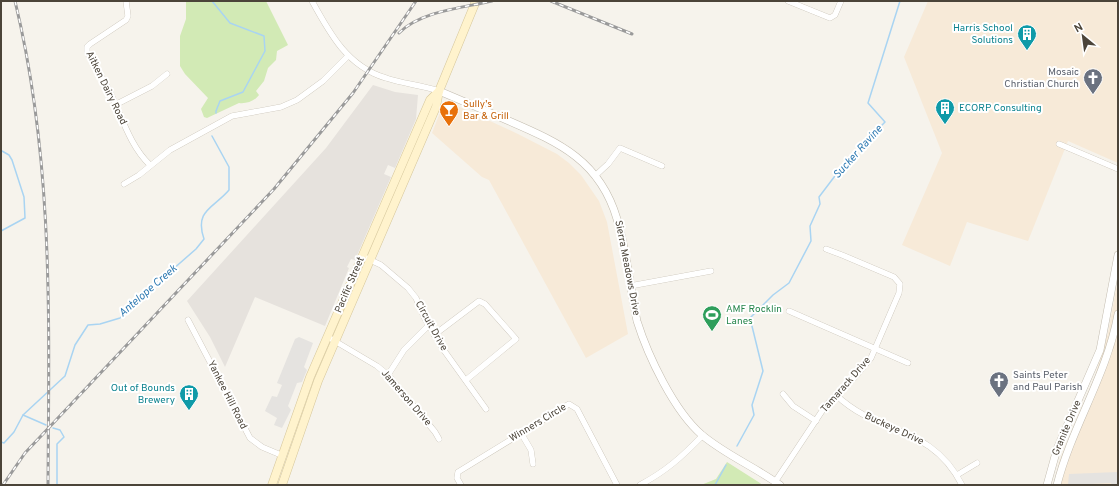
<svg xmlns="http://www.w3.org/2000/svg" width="1119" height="486" viewBox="0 0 1119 486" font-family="Overpass,sans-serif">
	<rect width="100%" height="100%" fill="#f6f3ec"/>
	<g fill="#f7ead8">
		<polygon points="928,1 1118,1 1118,163 1068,141 1028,241 967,222 950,266 902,245 942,153 904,57"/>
		<polygon points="451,103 518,134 557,154 569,163 581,175 599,201 607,222 628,334 586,358 489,180 482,177 432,133 443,105"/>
		<polygon points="1118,279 1118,485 1054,485 1059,462 1095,376 1108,333"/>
	</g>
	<polygon fill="#e6e2dd" points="373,85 395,92 418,95 416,119 395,168 388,165 384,174 391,177 355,260 351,259 347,267 349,268 325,326 255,297 225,367 210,337 187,301 326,148"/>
	<g fill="#d2eab5">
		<path d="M186 1H266L288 45 277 51 276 60 268 68 264 81 256 91 259 95C255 101 246 104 239 103L207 118 204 117 201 109 208 98 185 74 180 66V36L186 19Z"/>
		<polygon points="727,462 760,483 762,485 701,485 716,479"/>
	</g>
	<g fill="#e5e3e0">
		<polygon points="299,337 313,343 304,367 307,370 302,382 297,383 288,406 291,410 282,428 274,425 277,418 265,411 272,396 277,397 282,385 277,383 295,339"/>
		<polygon points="1118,472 1118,485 1112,485 1111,483 1068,485 1069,474"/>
	</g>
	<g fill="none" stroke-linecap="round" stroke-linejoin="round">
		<g stroke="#a9d4f2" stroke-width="1.5">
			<polyline points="212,1 230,23 264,36 265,51 243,92 220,101 216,111 216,113"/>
			<polyline points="1,231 25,218 24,197 12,160 9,155 2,151"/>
			<polyline points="23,415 46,425"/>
			<polyline points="53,428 60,430 64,437 57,444 57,485"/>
			<path d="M1 442 4 443 14 432 23 415 65 376 75 345 88 325 100 324 120 318 156 284 196 249 204 239C194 210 214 208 229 190V167L212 136"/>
			<polyline points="737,446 754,415 752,405 763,371 750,318 773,295 789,283 811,241 810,226 820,204 819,197 844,164 885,122 868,103 900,1"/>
			<polyline points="715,485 726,465"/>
		</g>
		<defs>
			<g id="minor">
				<path d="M126 1 128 16 126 20 90 44 87 47V52C94 65 103 78 110 92 122 117 130 146 150 165"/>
				<path d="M312 1C330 34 348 67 386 78 404 84 421 85 439 91"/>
				<polyline points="788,1 830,18 835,15 841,1"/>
				<polyline points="115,105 152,86 167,74"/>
				<polyline points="1059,144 1118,169"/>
				<polyline points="596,175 608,164 620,148 662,166"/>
				<polyline points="124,184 139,175 170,150 232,116 281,107 297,100 323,81 348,56"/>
				<polyline points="362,256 381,265 408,288 416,298 425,319 443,349 486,409"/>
				<polyline points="630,286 711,271"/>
				<polyline points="789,311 908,363"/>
				<polyline points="188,320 250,438 262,447 281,455"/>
				<polyline points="434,335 479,301 485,304 516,339 466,380"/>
				<polyline points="328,337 377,366 388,375 435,432 439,439"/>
				<polyline points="388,375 404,350 429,325"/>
				<polyline points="783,394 793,406 816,421"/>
				<path d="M836 395C879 436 931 424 962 485"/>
				<polyline points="521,433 531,450 533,464"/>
				<polyline points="957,475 977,463"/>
				<polyline points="775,482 826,405 854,378 871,358 899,293 900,284 894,277 842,255 826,249"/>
				<polyline points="461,485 457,478 458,472 569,404 577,409 617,485"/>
				<path d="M640 485C666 471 682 457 703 435"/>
			</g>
			<g id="tertiary">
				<path d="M439 91C463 101 486 111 509 121 560 143 600 161 617 219 627 251 630 288 637 321 648 356 674 411 702 435 726 455 755 467 780 485"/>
				<polyline points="1047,485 1057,449 1100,350 1118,255"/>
				<path d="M1057 485C1072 426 1107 375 1118 314"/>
			</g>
			<g id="secondary">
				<polyline points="272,485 310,377 430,100 439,91"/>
				<polyline points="282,485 318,381 436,107 439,91 476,1"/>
			</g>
		</defs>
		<use href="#minor" stroke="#c2bbae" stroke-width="6"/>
		<use href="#tertiary" stroke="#c2bbae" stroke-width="8"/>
		<use href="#secondary" stroke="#d6c79b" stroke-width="9"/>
		<use href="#minor" stroke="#fff" stroke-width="5.5"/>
		<use href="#tertiary" stroke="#fff" stroke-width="7"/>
		<use href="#secondary" stroke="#fff3cd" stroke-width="8"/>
		<defs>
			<g id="rail">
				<path d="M15 1C54 162 49 321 48 485"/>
				<polyline points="551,1 632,34"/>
				<path d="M399 33C421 11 462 8 492 1"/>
				<polyline points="3,485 25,453 274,189 353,93 416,1"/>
			</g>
		</defs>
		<use href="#rail" stroke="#9a9a9a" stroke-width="3"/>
		<use href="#rail" stroke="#fff" stroke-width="1.5" stroke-dasharray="4.5" stroke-linecap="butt"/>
	</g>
	<defs>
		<symbol id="building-pin" viewBox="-11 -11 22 30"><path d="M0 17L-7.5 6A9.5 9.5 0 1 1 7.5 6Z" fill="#0f9aa8" stroke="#fff"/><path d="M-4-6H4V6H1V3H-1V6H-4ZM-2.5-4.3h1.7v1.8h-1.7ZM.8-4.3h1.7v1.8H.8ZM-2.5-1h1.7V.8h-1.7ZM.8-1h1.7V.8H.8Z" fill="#fff"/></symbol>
		<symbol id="church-pin" viewBox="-11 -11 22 30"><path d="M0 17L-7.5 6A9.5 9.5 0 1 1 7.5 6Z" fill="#6b7280" stroke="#fff"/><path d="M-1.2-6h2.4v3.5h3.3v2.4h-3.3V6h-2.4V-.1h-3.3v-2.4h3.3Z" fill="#fff"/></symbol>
		<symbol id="bar-pin" viewBox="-11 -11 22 30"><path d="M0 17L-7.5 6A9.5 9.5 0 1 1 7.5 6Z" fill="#e8710a" stroke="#fff"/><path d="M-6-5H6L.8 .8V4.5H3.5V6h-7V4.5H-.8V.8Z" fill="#fff"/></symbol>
		<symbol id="stadium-pin" viewBox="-11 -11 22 30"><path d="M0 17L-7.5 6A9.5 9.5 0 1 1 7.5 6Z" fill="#2e9e5b" stroke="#fff"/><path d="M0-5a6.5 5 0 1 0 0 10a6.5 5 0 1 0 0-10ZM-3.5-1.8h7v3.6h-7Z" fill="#fff"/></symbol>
	</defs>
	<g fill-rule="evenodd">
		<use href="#building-pin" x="1016" y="23" width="22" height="30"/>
		<use href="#church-pin" x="1082" y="67" width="22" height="30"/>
		<use href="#building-pin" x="934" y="97" width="22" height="30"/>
		<use href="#bar-pin" x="438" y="99" width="22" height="30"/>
		<use href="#stadium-pin" x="701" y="304" width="22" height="30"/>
		<use href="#church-pin" x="988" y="370" width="22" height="30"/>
		<use href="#building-pin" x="178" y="383" width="22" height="30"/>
	</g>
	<g text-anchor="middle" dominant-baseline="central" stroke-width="4" stroke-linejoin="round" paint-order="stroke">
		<g font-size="10" fill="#0d838f" stroke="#fff" text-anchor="end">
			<text x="1013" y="28">Harris School<tspan x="1013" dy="12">Solutions</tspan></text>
			<text x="959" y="108" text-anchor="start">ECORP Consulting</text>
			<text x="175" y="388">Out of Bounds<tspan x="175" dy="12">Brewery</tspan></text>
		</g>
		<g font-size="10" fill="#5b616d" stroke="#fff" text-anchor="end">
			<text x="1079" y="72">Mosaic<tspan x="1079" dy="12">Christian Church</tspan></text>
			<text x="1013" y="375" text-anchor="start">Saints Peter<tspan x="1013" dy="12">and Paul Parish</tspan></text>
		</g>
		<g font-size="10" fill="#4b4439" stroke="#fff">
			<text transform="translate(106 88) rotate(64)">Aitken Dairy Road</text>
			<text transform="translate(627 268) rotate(79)">Sierra Meadows Drive</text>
			<text transform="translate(350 285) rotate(-67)">Pacific Street</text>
			<text transform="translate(431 326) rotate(61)">Circuit Drive</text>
			<text transform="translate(846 385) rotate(-49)">Tamarack Drive</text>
			<text transform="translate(227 395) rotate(63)">Yankee Hill Road</text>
			<text transform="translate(406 398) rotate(49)">Jamerson Drive</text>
			<text transform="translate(538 423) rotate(-31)">Winners Circle</text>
			<text transform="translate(1067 428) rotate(-67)">Granite Drive</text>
			<text transform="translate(894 429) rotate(25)">Buckeye Drive</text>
		</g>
		<g font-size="10" fill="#c56008" stroke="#fff" text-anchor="start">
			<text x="463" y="104">Sully's<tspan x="463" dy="12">Bar &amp; Grill</tspan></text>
		</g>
		<g font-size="10" fill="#27864d" stroke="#fff" text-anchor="start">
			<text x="726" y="309">AMF Rocklin<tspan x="726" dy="12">Lanes</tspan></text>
		</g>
		<g font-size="11" font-style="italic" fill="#2e7ab2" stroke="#fff">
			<text transform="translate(858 152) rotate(-48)">Sucker Ravine</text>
			<text transform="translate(148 291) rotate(-41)">Antelope Creek</text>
		</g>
	</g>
	<rect width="1119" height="486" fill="none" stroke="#4b4439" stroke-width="4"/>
	<g transform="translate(1083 36) rotate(331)" stroke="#ffffff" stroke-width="3" paint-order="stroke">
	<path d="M0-3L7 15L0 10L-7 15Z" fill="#4b4439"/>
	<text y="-6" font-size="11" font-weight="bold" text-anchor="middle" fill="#4b4439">N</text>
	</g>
</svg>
